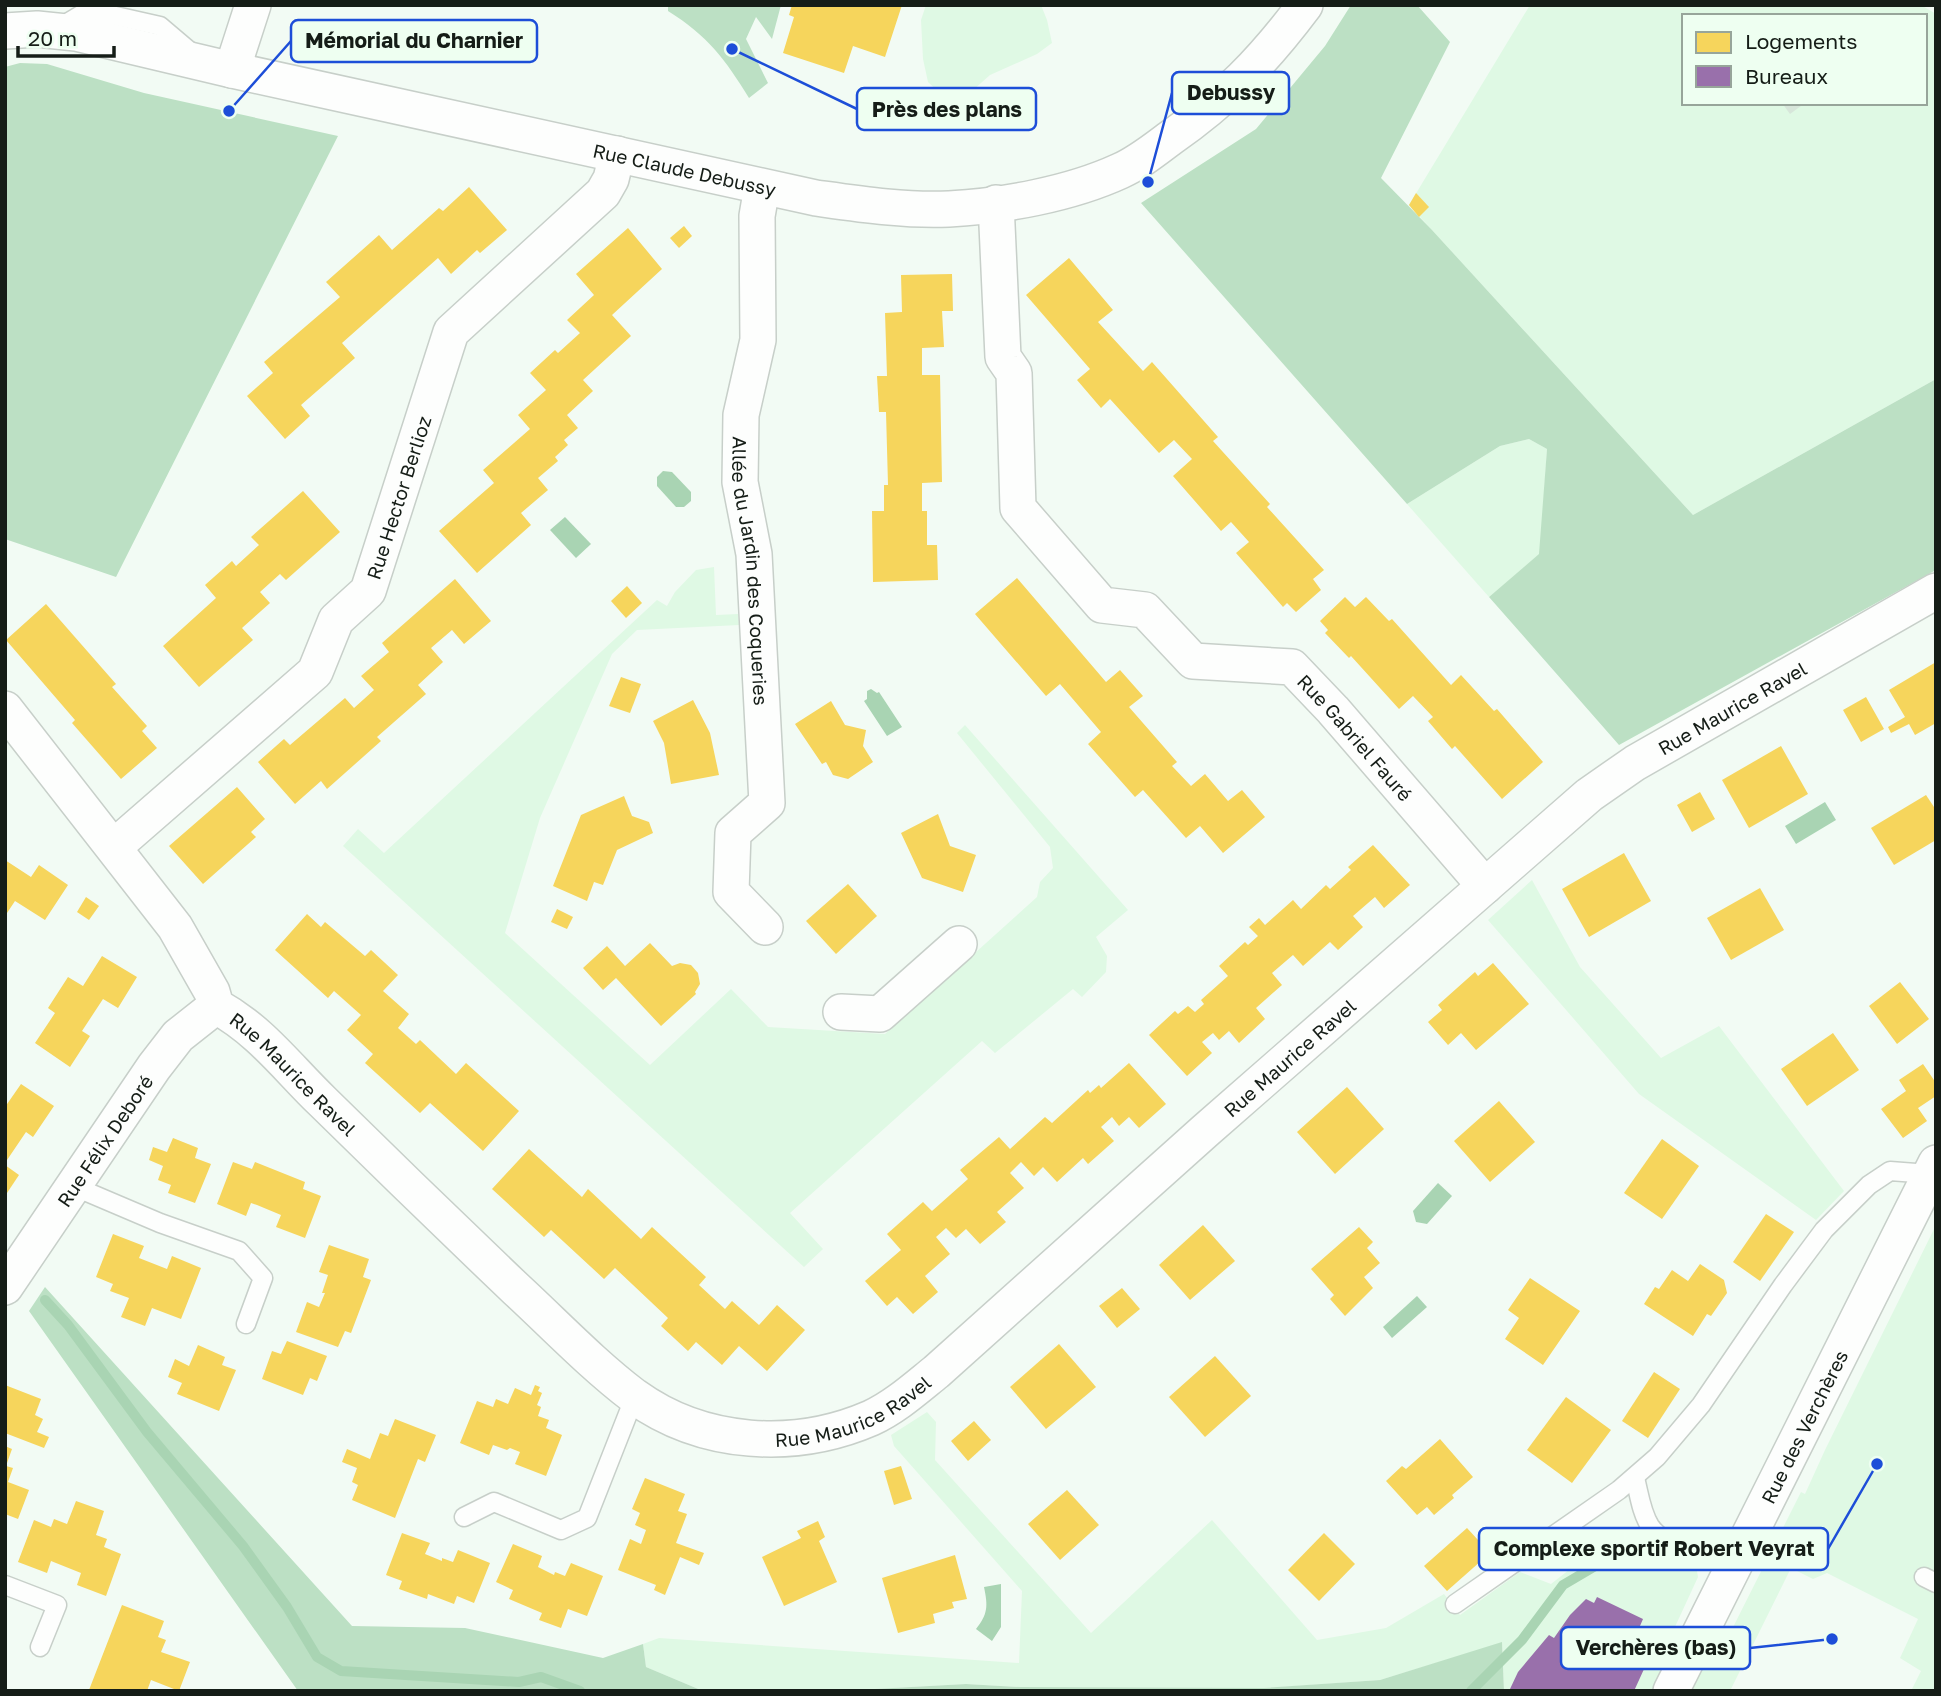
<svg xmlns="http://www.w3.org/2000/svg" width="1941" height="1696" viewBox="0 0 1941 1696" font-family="'Golos Text',sans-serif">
	<rect width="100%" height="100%" fill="#f2fbf4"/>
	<g fill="#dff9e4" fill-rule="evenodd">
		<polygon points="926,5 1041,5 1047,20 1052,43 1037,54 990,75 963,99 947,100 928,82 923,59 921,20"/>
		<path d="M1530 5H1921L1936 14V379L1693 515 1409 205ZM1684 16H1925V103H1684Z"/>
		<polygon points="1529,439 1547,449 1540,554 1489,597 1407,504 1500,446"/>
		<polygon points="714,567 716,615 738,614 739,625 637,630 612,654 540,818 505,933 650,1065 731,989 768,1027 885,1034 1037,897 1040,882 1053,868 1050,847 957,733 965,725 1128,910 1096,937 1107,956 1106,972 1082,997 1073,989 995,1053 982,1041 790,1213 823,1249 804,1267 343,846 358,829 384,853 657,600 667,606 675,592 696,570"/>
		<polygon points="1532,880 1580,967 1661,1058 1719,1026 1844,1191 1816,1220 1639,1094 1488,920"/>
		<path d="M1936 1225V1691H1911L1921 1671 1900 1658 1918 1619 1827 1573 1813 1579 1791 1568 1730 1691H1504L1502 1643 1380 1680 1265 1688 1020 1687 966 1684 838 1691H703L646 1667 643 1644 659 1638 1019 1663 1022 1591 894 1446 891 1435 927 1412 936 1422 935 1460 1091 1633 1212 1520 1317 1640 1386 1628 1444 1594 1460 1615 1520 1572 1551 1584 1579 1562 1596 1561 1610 1552 1623 1555 1647 1540C1660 1556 1677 1561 1696 1565L1698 1577 1668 1642 1713 1667 1801 1492 1805 1494 1825 1450Z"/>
	</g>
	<g fill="#bce0c4">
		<path d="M668 5H781L772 39 756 17 746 39 768 83 749 98C725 59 708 36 668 11Z"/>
		<polygon points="1351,5 1417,5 1450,42 1381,178 1432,230 1693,515 1936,379 1936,570 1619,745 1489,597 1539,554 1547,449 1529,439 1500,446 1407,504 1141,203 1256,129 1325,46"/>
		<polygon points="20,63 47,64 144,93 338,136 116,577 5,539 5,67"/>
		<polygon points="45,1287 352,1626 465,1628 603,1658 643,1644 646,1667 703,1691 298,1691 29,1311"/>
		<polygon points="1502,1642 1504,1691 838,1691 966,1684 1020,1687 1264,1688 1380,1680"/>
	</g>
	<g fill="#a9d4b3">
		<polygon points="663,471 672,472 691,492 691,501 684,507 676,507 657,486 657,477"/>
		<polygon points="565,517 591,544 576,558 550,530"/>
		<polygon points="871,689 877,693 879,692 902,727 887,736 864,701 867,699 867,691"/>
		<polygon points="1825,802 1836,820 1796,844 1785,826"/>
		<polygon points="1438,1183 1452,1196 1427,1224 1416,1222 1413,1211"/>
		<polygon points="1417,1296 1427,1307 1392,1338 1383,1327"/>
		<path d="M1001 1584V1627L992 1641 976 1629C988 1614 988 1606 984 1587Z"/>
	</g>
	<g fill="#f6d55c">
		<polygon points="792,5 902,5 885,57 853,46 844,73 783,53 794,17 789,15"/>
		<polygon points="469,187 507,230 480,253 477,250 451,274 438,258 342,343 355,358 301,405 310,416 285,439 247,396 273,373 264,362 340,297 326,282 379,235 392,250 439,208 443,211"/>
		<polygon points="1416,193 1429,207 1419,217 1409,205"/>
		<polygon points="684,226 692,236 679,248 670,238"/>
		<polygon points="628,228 662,269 612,315 631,336 583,380 593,391 567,415 578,428 564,440 568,445 555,457 558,461 538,478 548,490 521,513 531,525 477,573 439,531 494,483 483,470 530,429 518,415 546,390 530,373 555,350 558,353 580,333 567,320 594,295 576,274"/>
		<polygon points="1069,258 1113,310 1098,322 1143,371 1152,362 1218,437 1213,441 1270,504 1267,507 1324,570 1313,579 1321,590 1296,612 1287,603 1283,607 1236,553 1249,542 1231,522 1221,531 1173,476 1192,459 1174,440 1159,453 1110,399 1101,408 1077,380 1090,369 1026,295"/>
		<polygon points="952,274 953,311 942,311 944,347 922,348 922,375 940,375 942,482 922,483 922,511 927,511 927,545 937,545 938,580 873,582 872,511 884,511 884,485 888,485 886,412 879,412 877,376 887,376 885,313 902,312 901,275"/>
		<polygon points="303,491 340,532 286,580 280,574 260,592 270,603 242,628 253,640 199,687 163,646 216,598 205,585 232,561 236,566 259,545 251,537"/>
		<polygon points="1017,578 1106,682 1120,670 1143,696 1129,707 1177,762 1172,766 1191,786 1205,774 1228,801 1242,790 1265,817 1223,853 1200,826 1186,838 1143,790 1135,797 1088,744 1101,732 1060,684 1046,696 975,614"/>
		<polygon points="455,579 491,621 464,644 452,630 431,648 443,662 418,685 426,694 377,737 381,741 327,789 321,781 295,804 258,762 284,739 290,745 345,698 354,708 374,690 361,676 389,652 382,643"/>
		<polygon points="627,586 642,603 626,618 611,601"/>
		<polygon points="1345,597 1355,607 1366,597 1389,621 1392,619 1451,685 1461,675 1494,711 1497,709 1543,762 1502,799 1455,746 1452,749 1428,721 1433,717 1413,696 1399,709 1351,656 1349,658 1325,633 1328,630 1320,621"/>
		<polygon points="46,604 116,684 112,687 147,726 142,731 157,748 121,779 72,723 75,720 6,640"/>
		<polygon points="1936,662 1936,723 1915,735 1909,724 1891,733 1888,727 1905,717 1889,690"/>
		<polygon points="621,677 641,684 630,713 609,706"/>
		<polygon points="1866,697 1884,729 1861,742 1843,710"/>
		<polygon points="693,700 710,733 719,775 671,784 664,743 653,721"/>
		<polygon points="831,701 845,725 866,730 863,746 873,762 848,779 833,775 826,762 822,764 795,724"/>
		<polygon points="1781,746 1808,794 1749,828 1722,780"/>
		<polygon points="237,787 265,819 251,832 256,837 203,884 169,846"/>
		<polygon points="1700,792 1715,819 1692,832 1677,805"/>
		<polygon points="1926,795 1936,810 1936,840 1894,865 1871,828"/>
		<polygon points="624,796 632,816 649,822 653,833 617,850 603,885 594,882 587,901 553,886 581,815"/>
		<polygon points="938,814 950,846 976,855 963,892 922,878 901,833"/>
		<polygon points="1373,845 1410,885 1384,908 1375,897 1353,916 1363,927 1338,950 1330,942 1303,966 1293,955 1272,973 1282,985 1256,1008 1265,1019 1239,1043 1229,1031 1219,1040 1213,1033 1202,1042 1212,1053 1187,1076 1149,1035 1175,1011 1178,1014 1188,1006 1195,1012 1204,1004 1201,1000 1228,976 1219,966 1245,942 1248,945 1258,936 1249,927 1259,918 1265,925 1293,900 1301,909 1326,885 1330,889 1351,870 1348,867"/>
		<polygon points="1624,853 1651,901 1589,937 1562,889"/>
		<polygon points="5,860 31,877 39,865 68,885 45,920 15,901 7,913 5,912"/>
		<polygon points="848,884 877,916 836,954 806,921"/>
		<polygon points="1760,888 1784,930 1731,960 1707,918"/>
		<polygon points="86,897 99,906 89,920 77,912"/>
		<polygon points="557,909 573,917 567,929 551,922"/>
		<polygon points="307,914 321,927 325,922 365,956 371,950 398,975 383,991 409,1014 398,1028 416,1044 420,1040 456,1074 466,1063 519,1111 483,1151 430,1103 420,1113 365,1063 373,1054 347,1030 361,1015 334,991 328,998 275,950"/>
		<polygon points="650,943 672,966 680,963 691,965 698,973 700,984 695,992 696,994 661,1026 616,978 603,990 583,968 607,946 625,966"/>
		<polygon points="102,956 137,977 118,1008 103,999 82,1031 90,1036 70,1067 35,1043 55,1013 48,1008 68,977 83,986"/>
		<polygon points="1493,963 1529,1004 1476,1050 1461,1033 1448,1045 1428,1022 1442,1010 1438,1005 1475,972 1478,976"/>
		<polygon points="1900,982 1929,1019 1897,1044 1869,1006"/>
		<polygon points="1833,1033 1859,1070 1807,1106 1781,1069"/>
		<polygon points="1129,1063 1166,1104 1139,1128 1129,1117 1119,1126 1112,1117 1101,1127 1114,1141 1088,1164 1083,1158 1057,1182 1043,1167 1034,1176 1021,1162 1010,1173 1024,1188 997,1212 1006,1222 980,1244 966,1229 956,1238 946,1228 936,1237 950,1254 925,1276 938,1292 913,1314 897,1297 887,1306 865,1281 901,1250 887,1234 923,1202 932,1211 968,1179 960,1170 999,1137 1010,1149 1045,1117 1052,1123 1088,1090 1090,1093 1099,1085 1101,1088"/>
		<polygon points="1923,1064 1936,1083 1936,1096 1918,1108 1927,1121 1903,1138 1881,1109 1906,1091 1899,1080"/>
		<polygon points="21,1084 54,1106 33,1137 26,1132 5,1163 5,1107"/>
		<polygon points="1347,1087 1384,1129 1335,1174 1297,1132"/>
		<polygon points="1499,1101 1535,1142 1490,1182 1454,1141"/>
		<polygon points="173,1138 198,1148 195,1158 211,1164 195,1203 168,1193 171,1185 158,1180 163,1166 149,1160 153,1147 167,1152"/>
		<polygon points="1662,1139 1699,1166 1662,1219 1624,1193"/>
		<polygon points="529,1149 582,1197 588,1189 641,1239 652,1227 706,1277 699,1285 725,1309 732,1301 759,1325 777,1305 805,1330 767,1371 739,1346 722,1365 696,1342 688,1351 661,1326 668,1318 615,1268 604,1279 551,1230 544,1237 492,1189"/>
		<polygon points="233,1162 252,1169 255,1162 305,1182 303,1189 321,1196 305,1238 276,1227 281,1215 257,1205 251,1203 246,1216 217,1204"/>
		<polygon points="5,1165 19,1175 5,1196"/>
		<polygon points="1766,1214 1794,1232 1760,1281 1733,1262"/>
		<polygon points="1203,1225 1235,1261 1190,1300 1159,1265"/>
		<polygon points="1359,1227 1373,1242 1367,1248 1380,1263 1364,1277 1373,1288 1345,1316 1330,1299 1334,1295 1311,1269"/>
		<polygon points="113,1234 144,1246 139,1258 167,1269 172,1256 201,1268 181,1319 152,1308 145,1326 121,1317 129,1298 110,1291 113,1284 96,1277"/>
		<polygon points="329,1245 369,1259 363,1277 371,1280 351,1333 345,1331 338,1347 296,1332 307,1302 319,1307 325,1293 322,1293 328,1275 319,1272"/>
		<polygon points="1700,1264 1724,1280 1727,1293 1711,1316 1707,1314 1693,1336 1644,1304 1655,1287 1659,1289 1672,1270 1688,1281"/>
		<polygon points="1530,1278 1580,1311 1543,1365 1505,1339 1519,1318 1508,1310"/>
		<polygon points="1122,1288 1140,1309 1117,1328 1099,1306"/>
		<polygon points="287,1341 327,1356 317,1381 310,1378 303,1395 262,1379 272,1351 281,1354"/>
		<polygon points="1059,1344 1096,1387 1046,1429 1010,1387"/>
		<polygon points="198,1345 225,1357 222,1365 236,1370 219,1411 177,1394 182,1383 168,1377 175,1359 189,1366"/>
		<polygon points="1215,1356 1251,1396 1205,1437 1169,1397"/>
		<polygon points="1654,1372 1680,1389 1648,1438 1622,1421"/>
		<polygon points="5,1385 41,1399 35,1415 43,1419 37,1432 49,1437 44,1448 5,1433"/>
		<polygon points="535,1385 540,1387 538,1391 542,1393 537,1405 541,1407 538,1416 549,1420 546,1428 562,1435 546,1476 515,1464 520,1452 510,1448 507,1450 493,1445 489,1455 460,1443 477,1401 493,1407 496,1399 508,1404 515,1388 531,1395"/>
		<polygon points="1566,1397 1611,1430 1572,1483 1527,1450"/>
		<polygon points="395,1419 436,1435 425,1462 418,1459 395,1518 352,1500 358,1485 352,1482 357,1468 342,1462 347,1449 370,1459 380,1433 388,1436"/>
		<polygon points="974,1421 991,1440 968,1461 951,1441"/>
		<polygon points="1440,1439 1473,1477 1452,1495 1454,1498 1434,1515 1427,1507 1417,1515 1386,1481 1402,1466 1406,1469"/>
		<polygon points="5,1446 12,1449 6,1466 13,1468 8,1482 29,1490 18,1519 5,1514"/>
		<polygon points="901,1466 912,1499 894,1505 884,1471"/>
		<polygon points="645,1478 685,1494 678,1511 687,1514 676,1543 704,1553 699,1565 680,1557 665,1595 654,1590 656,1585 618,1570 630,1539 641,1544 646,1530 635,1525 640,1513 632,1509"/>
		<polygon points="1067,1490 1099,1525 1060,1560 1028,1524"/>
		<polygon points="76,1501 104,1511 96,1535 107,1539 104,1547 121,1554 106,1596 77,1585 81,1573 51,1561 47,1573 18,1562 34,1520 51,1527 54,1519 67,1524"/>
		<polygon points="818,1521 825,1537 819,1541 837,1582 784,1606 762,1557 801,1538 797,1531"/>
		<polygon points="1467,1528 1490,1553 1447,1591 1424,1566"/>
		<polygon points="402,1533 430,1543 425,1554 442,1561 442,1558 453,1562 458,1550 490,1563 474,1603 457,1596 454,1604 428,1594 427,1599 399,1589 402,1581 386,1575"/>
		<polygon points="1324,1533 1355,1564 1319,1601 1288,1570"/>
		<polygon points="513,1544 542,1556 538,1567 554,1575 555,1572 565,1576 571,1563 603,1576 587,1616 568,1609 561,1628 539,1620 542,1613 509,1599 513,1590 496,1582"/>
		<polygon points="955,1555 967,1599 952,1602 954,1608 933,1614 935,1623 898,1633 882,1578"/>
		<polygon points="122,1605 164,1621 158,1637 166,1640 161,1652 190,1662 179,1691 151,1680 147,1691 89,1690"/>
	</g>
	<polygon fill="#9970ab" points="1597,1597 1643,1619 1640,1626 1654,1632 1649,1642 1655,1645 1634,1691 1510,1689 1518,1672 1549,1635 1554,1638 1570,1615 1586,1599 1594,1603"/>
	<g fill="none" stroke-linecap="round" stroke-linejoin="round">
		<g stroke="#a9d4b3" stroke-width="10">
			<polyline points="45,1300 68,1325 147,1432 243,1546 287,1607 317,1657 341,1671 519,1682 541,1677 580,1691"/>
			<polyline points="1471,1691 1522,1640 1563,1585 1597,1565 1648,1558"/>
		</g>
	</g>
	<polygon fill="#d7e6da" points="1782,103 1805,103 1790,114"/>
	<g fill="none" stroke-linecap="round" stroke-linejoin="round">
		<defs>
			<g id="service">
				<polyline points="59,28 89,10 160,26 193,54"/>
				<polyline points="73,1186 160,1223 239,1251 263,1278 246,1324"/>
				<path d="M1635 1478C1639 1493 1641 1512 1650 1526 1668 1552 1708 1554 1737 1560"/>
				<polyline points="464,1517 494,1502 561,1530 587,1518 635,1396"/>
				<polyline points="1924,1577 1936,1583"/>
				<polyline points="5,1585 57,1605 40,1647"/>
				<polyline points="1455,1604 1619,1490 1657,1457 1701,1405 1783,1285 1824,1230 1869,1185 1890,1171 1929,1174"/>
			</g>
			<g id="minor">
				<path id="s1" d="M5 31 37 29 76 33 232 70 816 198C859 204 905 211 949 209 1003 206 1070 194 1120 171 1138 163 1153 151 1169 139 1226 99 1263 61 1305 5"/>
				<polyline points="232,70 253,5"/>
				<path id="s2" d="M762 187 757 216 758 340 741 415 740 482 754 554 767 803 733 833 731 892 765 927"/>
				<path id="s3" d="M996 203 1003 357 1014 373 1018 508 1102 605 1145 610 1193 661 1292 667 1333 710 1485 886"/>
				<path id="s4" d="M5 709 175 927 212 992 216 1006C261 1031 286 1066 322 1101 386 1164 451 1227 516 1289 555 1325 592 1364 634 1396 703 1446 795 1451 871 1418 895 1407 916 1388 936 1372L1205 1131 1589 795 1635 763 1936 591"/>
				<path id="s5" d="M114 847 315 672 336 620 368 591 451 332 603 193 611 179 617 154"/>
				<polyline points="841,1012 880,1014 959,944"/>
				<path id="s6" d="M5 1287 154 1067 178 1036 216 1006"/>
				<path id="s7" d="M1671 1691 1936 1163"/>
			</g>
		</defs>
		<use href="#service" stroke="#c7cfc9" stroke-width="21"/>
		<use href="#minor" stroke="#c7cfc9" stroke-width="38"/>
		<use href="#service" stroke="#fdfefd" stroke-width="18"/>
		<use href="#minor" stroke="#fdfefd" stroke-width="35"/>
	</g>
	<g text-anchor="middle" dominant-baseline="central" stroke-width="7" stroke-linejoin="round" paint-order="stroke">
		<g font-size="19" fill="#151d17" stroke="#eefff1">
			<text stroke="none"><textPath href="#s1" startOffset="695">Rue Claude Debussy</textPath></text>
			<text stroke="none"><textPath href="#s5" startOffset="464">Rue Hector Berlioz</textPath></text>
			<text stroke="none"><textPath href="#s2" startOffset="387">Allée du Jardin des Coqueries</textPath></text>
			<text stroke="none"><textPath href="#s4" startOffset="2306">Rue Maurice Ravel</textPath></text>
			<text stroke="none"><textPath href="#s3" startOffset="744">Rue Gabriel Fauré</textPath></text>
			<text stroke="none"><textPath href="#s4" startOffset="1740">Rue Maurice Ravel</textPath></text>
			<text stroke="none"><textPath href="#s4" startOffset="469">Rue Maurice Ravel</textPath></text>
			<text stroke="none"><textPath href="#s6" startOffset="177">Rue Félix Deboré</textPath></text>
			<text stroke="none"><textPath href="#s4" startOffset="1172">Rue Maurice Ravel</textPath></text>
			<text stroke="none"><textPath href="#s7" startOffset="296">Rue des Verchères</textPath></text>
		</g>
	</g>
	<path fill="none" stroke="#1d4ed8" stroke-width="2.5" d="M229 111L291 41M1148 182L1172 93M732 49L857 109M1877 1464L1828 1549M1832 1639L1750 1648"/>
	<g fill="#1d4ed8" stroke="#eefff1" stroke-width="2.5">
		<circle cx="229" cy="111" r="7"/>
		<circle cx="1148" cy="182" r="7"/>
		<circle cx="732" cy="49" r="7"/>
		<circle cx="1877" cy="1464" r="7"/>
		<circle cx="1832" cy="1639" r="7"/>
	</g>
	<g fill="#eefff1" stroke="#1d4ed8" stroke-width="2.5">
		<rect x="291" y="20" width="246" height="42" rx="7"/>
		<rect x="1172" y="72" width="117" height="42" rx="7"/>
		<rect x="857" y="88" width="179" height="42" rx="7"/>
		<rect x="1479" y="1528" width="349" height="42" rx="7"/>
		<rect x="1561" y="1627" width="189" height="42" rx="7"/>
	</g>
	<g font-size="21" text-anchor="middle" font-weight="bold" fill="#151d17">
		<text x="414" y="48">Mémorial du Charnier</text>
		<text x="1231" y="100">Debussy</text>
		<text x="947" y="117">Près des plans</text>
		<text x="1654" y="1556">Complexe sportif Robert Veyrat</text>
		<text x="1656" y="1655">Verchères (bas)</text>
	</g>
	<rect width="1941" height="1696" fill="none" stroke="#151d17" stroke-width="14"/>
	<rect x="1682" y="14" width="245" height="91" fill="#eefff1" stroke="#97a59a" stroke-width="2"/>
	<rect x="1696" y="32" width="35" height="21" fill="#f6d55c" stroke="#97a59a" stroke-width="2"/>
	<text x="1745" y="49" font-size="21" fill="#151d17">Logements</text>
	<rect x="1696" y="66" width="35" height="21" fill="#9970ab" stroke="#97a59a" stroke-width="2"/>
	<text x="1745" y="84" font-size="21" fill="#151d17">Bureaux</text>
	<path d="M18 46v10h96v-10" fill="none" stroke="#151d17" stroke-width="3.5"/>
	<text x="28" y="46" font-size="21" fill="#151d17" stroke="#eefff1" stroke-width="5" paint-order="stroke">20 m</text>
</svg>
